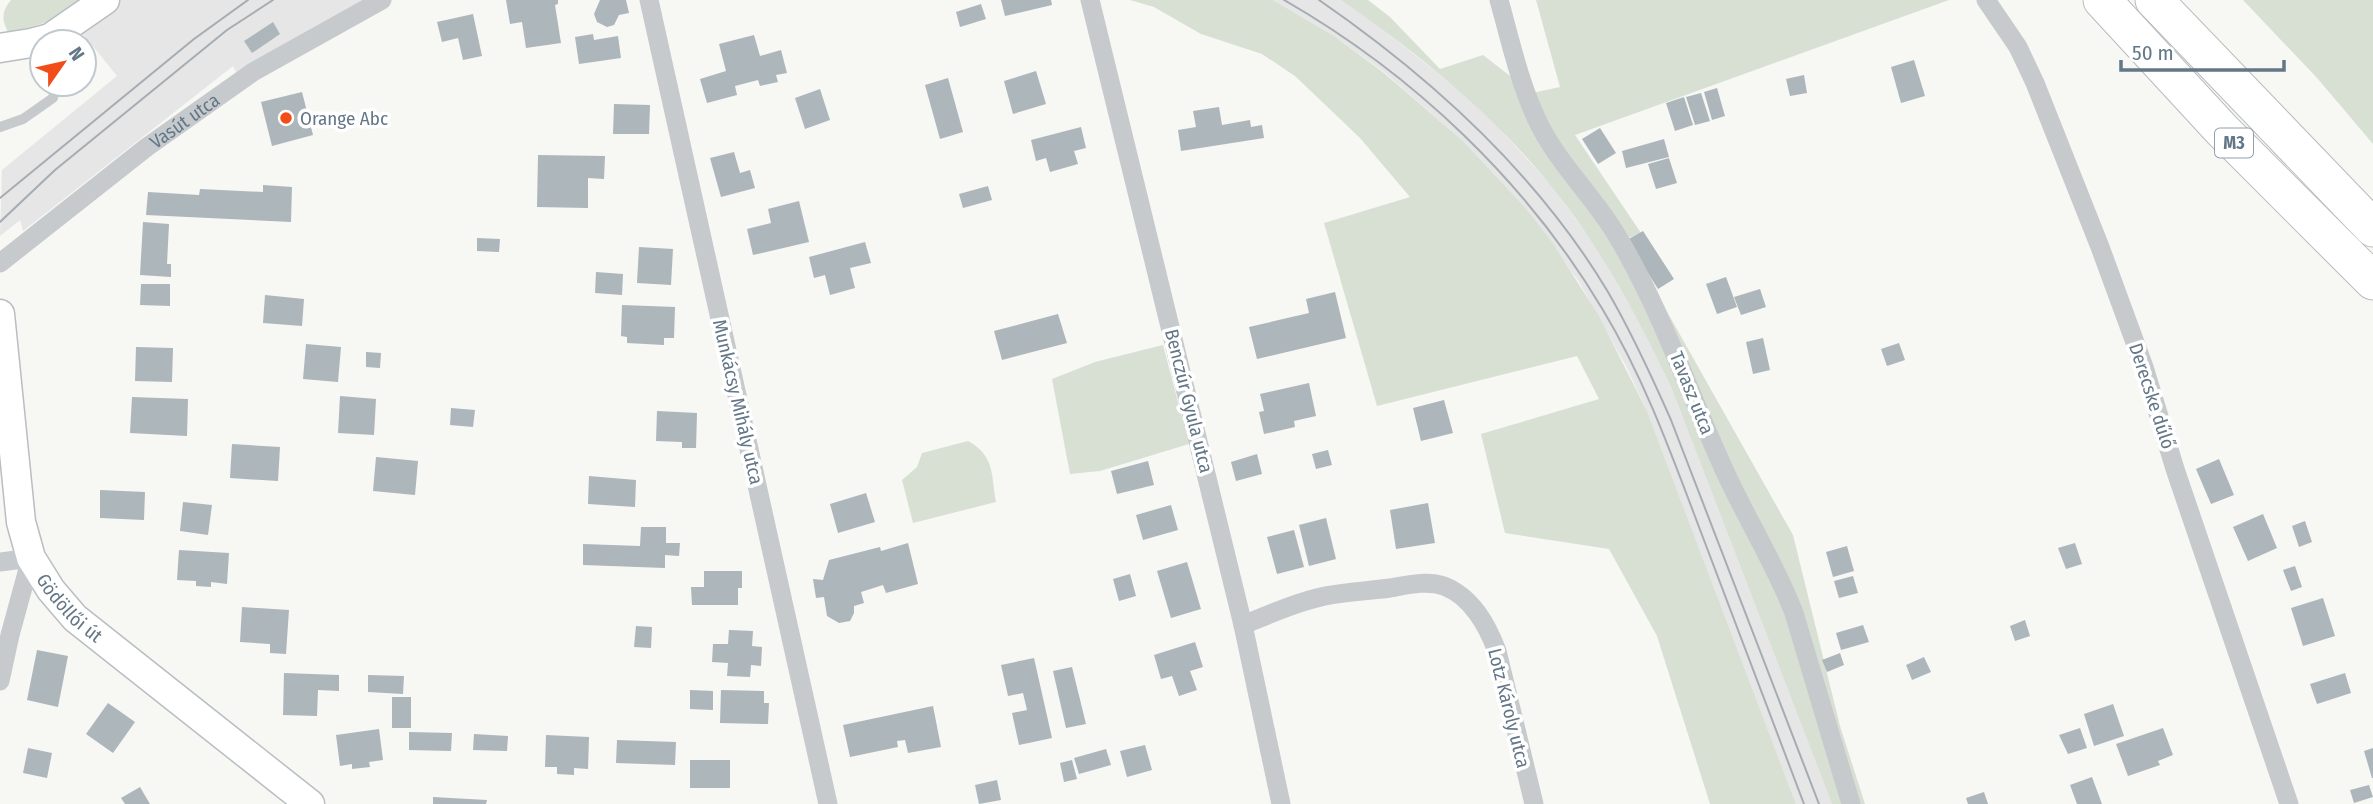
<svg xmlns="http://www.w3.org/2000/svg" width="2373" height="804" viewBox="0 0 2373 804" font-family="'Fira Sans Condensed',sans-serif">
	<rect width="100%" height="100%" fill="#f7f7f4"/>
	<g fill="#e5e6e5">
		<polygon points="115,0 370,0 238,76 233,66 23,231 20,220 0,236 2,170 117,76 80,30"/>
		<polygon points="1273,0 1341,0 1372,21 1459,90 1493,122 1552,186 1598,250 1643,328 1671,387 1832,804 1796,804 1647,411 1626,366 1579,282 1523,205 1462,140 1384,72 1334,36"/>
	</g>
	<g fill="#d8e0d4">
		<path d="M11 0H97C68 14 41 27 8 32 1 19 2 11 11 0Z"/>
		<polygon points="1130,0 1273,0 1334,36 1384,73 1462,140 1523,205 1552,242 1599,316 1647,411 1796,804 1710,804 1657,636 1609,549 1505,533 1481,434 1599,399 1577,356 1377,406 1324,223 1410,197 1360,138 1295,76 1262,54 1201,34 1154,7"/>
		<path d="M1341 0H1368L1390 17 1440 69 1483 55 1532 93 1560 87 1536 0H1949L1575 135 1641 233 1626 239 1793 535 1840 726 1865 804H1832L1671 387C1638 317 1601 248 1552 187 1493 114 1418 53 1341 0Z"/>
		<polygon points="2243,0 2373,0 2373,144 2318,79"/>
		<polygon points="1163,345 1189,444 1100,471 1070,474 1052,379 1095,362"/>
		<path d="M968 441C995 456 991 474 996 502L913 523 902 480 917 467 922 453Z"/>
	</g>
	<g fill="#adb6bb">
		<polygon points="506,0 558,0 558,4 555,5 561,43 526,48 522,22 510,24"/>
		<polygon points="600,0 626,0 629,13 619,15 614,25 607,27 597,22 594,14"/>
		<polygon points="1001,0 1051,0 1052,5 1005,16"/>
		<polygon points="981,4 986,19 960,27 956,12"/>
		<polygon points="473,14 482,56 463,60 458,38 442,42 437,22"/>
		<polygon points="273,22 280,34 252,53 244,41"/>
		<polygon points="593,34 594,40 618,36 621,58 579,64 575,37"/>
		<polygon points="754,35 760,56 781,50 787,73 776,75 778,82 760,86 758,80 735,86 737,95 707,103 700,79 726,71 719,44"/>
		<polygon points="1914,60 1925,96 1901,103 1891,67"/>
		<polygon points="1036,71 1046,104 1013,114 1004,81"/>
		<polygon points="1804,75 1807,93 1790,96 1786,79"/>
		<polygon points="948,78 963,132 940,139 925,85"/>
		<polygon points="1717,88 1725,116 1712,120 1704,92"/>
		<polygon points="820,89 830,120 805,129 795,98"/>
		<polygon points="302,92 313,135 272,146 261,102"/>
		<polygon points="1701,93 1710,121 1695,125 1686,97"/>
		<polygon points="1684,97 1693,125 1675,131 1666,103"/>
		<polygon points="614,104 650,105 649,134 613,134"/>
		<polygon points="1219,107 1222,125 1250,120 1251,127 1262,125 1264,138 1181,151 1178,130 1196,127 1193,111"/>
		<polygon points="1081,127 1086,148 1074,151 1078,164 1050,172 1046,158 1036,161 1031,140"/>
		<polygon points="1600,128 1616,153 1598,164 1582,139"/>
		<polygon points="1664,139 1669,157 1626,168 1622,151"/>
		<polygon points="734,152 740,173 750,170 755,188 721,197 710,158"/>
		<polygon points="538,155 605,156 604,179 588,178 588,208 537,207"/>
		<polygon points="1669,158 1677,183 1656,189 1648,164"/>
		<polygon points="263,185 292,187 291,222 146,215 148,192 199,195 200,189 263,192"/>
		<polygon points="988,186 992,200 963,208 959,194"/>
		<polygon points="799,201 809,242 753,255 747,229 771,223 768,209"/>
		<polygon points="143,222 169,224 167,264 171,264 171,277 140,275"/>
		<polygon points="1643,231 1674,279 1658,289 1627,240"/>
		<polygon points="477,238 500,239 499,252 477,251"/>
		<polygon points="865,242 871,263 850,268 855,288 830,295 825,275 814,278 809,257"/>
		<polygon points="639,247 673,249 671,285 637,283"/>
		<polygon points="596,272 623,274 622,295 595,293"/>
		<polygon points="1726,277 1737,307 1717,314 1706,284"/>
		<polygon points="141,284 170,284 170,306 140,305"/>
		<polygon points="1760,289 1766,307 1741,315 1734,297"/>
		<polygon points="1335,292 1346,338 1257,359 1249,327 1309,313 1306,299"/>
		<polygon points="265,295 304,299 302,326 263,323"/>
		<polygon points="622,305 675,307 674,338 664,338 664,345 627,343 627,337 621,336"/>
		<polygon points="1058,314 1067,343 1002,360 994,331"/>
		<polygon points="1763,338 1770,370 1753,374 1746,342"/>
		<polygon points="1899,343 1905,360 1887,366 1881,349"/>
		<polygon points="306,344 341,347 338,382 303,379"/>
		<polygon points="136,347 173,348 172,382 135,381"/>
		<polygon points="366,352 381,353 380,368 366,367"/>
		<polygon points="1309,383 1316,416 1294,421 1295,427 1264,434 1259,412 1264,411 1260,394"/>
		<polygon points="340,396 376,399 374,435 338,433"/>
		<polygon points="132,397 188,399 187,436 130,433"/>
		<polygon points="1444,400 1453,433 1421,441 1413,408"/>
		<polygon points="451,408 475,410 473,427 450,425"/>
		<polygon points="657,411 697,413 696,448 682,448 682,442 656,441"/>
		<polygon points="232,444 280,447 278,481 230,478"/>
		<polygon points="1328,450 1332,465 1316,469 1312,454"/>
		<polygon points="1257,454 1262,474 1236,481 1231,462"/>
		<polygon points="376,457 418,461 415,495 373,491"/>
		<polygon points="2219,459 2234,495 2211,504 2196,469"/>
		<polygon points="1148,461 1154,485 1117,494 1111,471"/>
		<polygon points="589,476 636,480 635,507 588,504"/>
		<polygon points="100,490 145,492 144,520 100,518"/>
		<polygon points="866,493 875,522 838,533 830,504"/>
		<polygon points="183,502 212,505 208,535 180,531"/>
		<polygon points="1428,503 1435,543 1396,549 1390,510"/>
		<polygon points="1171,505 1178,530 1143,540 1136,515"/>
		<polygon points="2263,514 2277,548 2248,561 2233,527"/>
		<polygon points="1326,518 1336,559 1309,566 1299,525"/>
		<polygon points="2305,521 2312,542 2299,547 2292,526"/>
		<polygon points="641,527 666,527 666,543 680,543 679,556 665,555 665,568 583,565 583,544 640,546"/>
		<polygon points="1294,530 1304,567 1277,574 1267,537"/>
		<polygon points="908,543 918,584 886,593 883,585 861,592 864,603 854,606 854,613 850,621 839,623 827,616 824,597 816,598 813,579 823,580 829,560 880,547 881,551"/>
		<polygon points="2075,543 2082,564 2066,569 2058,548"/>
		<polygon points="1847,546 1854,571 1833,577 1826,552"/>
		<polygon points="179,550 229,553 227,584 211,582 211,587 196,586 196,581 177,580"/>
		<polygon points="1187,562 1201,609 1171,618 1157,571"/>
		<polygon points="2295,566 2302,587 2291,591 2283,570"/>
		<polygon points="704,571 742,571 742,588 738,588 738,605 692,605 691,587 704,587"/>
		<polygon points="1130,574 1136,596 1119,601 1113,579"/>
		<polygon points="1853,576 1858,593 1839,598 1834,581"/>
		<polygon points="2323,598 2335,636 2303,646 2291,608"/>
		<polygon points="242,607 289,610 286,654 270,653 270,644 240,642"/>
		<polygon points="2025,620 2030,636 2015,641 2010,626"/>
		<polygon points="1863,625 1869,642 1841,650 1836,633"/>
		<polygon points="636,626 652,627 651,648 634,647"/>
		<polygon points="729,630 753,631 752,646 762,647 761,666 751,665 750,677 727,676 728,663 712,662 713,644 728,644"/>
		<polygon points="1195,642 1203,667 1190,671 1197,690 1179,696 1172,676 1161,679 1154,655"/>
		<polygon points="37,650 68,656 58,707 27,700"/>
		<polygon points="1840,653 1844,665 1827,672 1822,660"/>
		<polygon points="1924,657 1931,672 1912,680 1906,665"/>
		<polygon points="1034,658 1052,738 1019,745 1012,713 1027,710 1023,693 1008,696 1001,665"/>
		<polygon points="1072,667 1086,724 1066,728 1053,671"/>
		<polygon points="284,673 339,675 339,691 318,690 317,716 283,715"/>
		<polygon points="2345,673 2351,693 2317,704 2310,684"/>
		<polygon points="368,675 404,676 403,694 368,692"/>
		<polygon points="690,690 713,691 713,710 690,709"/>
		<polygon points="721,690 764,691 764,703 769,703 768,724 720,723"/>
		<rect x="392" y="697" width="19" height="31"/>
		<polygon points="108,703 135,722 113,753 86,734"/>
		<polygon points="2113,704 2124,736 2094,746 2084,714"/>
		<polygon points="933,706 941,747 908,753 905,740 897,741 898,747 850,757 843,725"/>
		<polygon points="2080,728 2087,748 2068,754 2059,735"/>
		<polygon points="2163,728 2173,755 2158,761 2160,765 2128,776 2116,744"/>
		<polygon points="379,729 383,760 369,762 370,767 352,769 352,764 340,766 336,735"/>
		<polygon points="409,732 452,733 451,751 409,750"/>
		<polygon points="474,734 508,736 507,751 473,750"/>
		<polygon points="546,735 589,737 588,769 574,768 574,775 557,774 557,767 545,767"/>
		<polygon points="617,740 676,742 675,765 616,763"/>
		<polygon points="1145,745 1152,770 1127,777 1120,751"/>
		<polygon points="28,748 52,753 47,778 23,773"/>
		<polygon points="2373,748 2373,778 2372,778 2364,751"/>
		<polygon points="1106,749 1111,765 1079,774 1074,758"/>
		<rect x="690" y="760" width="40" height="28"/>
		<polygon points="1072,760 1077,779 1064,782 1060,763"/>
		<polygon points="2092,777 2102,804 2077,804 2070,785"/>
		<polygon points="997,780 1001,800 979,804 975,785"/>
		<polygon points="2369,785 2373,797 2354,803 2350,790"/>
		<polygon points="140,787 150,804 125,804 121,798"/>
		<polygon points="1984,792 1988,804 1968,804 1966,798"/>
		<polygon points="433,797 487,800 486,804 433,804"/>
	</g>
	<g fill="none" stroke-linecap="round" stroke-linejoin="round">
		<defs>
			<g id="secondary">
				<polyline points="0,48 31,43 50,38 105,0"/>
				<path id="s2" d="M0 314 21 522 31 558 51 590 75 618 310 804"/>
			</g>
			<g id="highway">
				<polyline points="2102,0 2222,130 2373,281"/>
				<polyline points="2154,0 2373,228"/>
			</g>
		</defs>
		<use href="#secondary" stroke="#b8bec2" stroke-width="31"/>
		<use href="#highway" stroke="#b8bcbf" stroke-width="39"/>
		<polyline stroke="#c6cacd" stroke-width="10" points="0,127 23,119 53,98 56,84"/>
		<g stroke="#c6cacd" stroke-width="19">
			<polyline points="649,0 828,804"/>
			<polyline points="1090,0 1243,625 1281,804"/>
			<path d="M1499 0C1511 43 1520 86 1540 126 1560 165 1593 196 1616 234 1660 307 1687 388 1722 465 1744 515 1774 561 1794 613L1851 804"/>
			<polyline points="1986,0 2018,47 2035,83 2100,247 2144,367 2175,469 2289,804"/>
			<path id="s1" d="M0 263 147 147 253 72 382 0"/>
			<polyline points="0,562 31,558 10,635 0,681"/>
			<path d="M1243 625C1270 614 1297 602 1325 596 1346 592 1368 591 1390 588 1407 585 1427 580 1444 586 1472 597 1487 625 1497 651L1534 804"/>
		</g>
		<use href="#secondary" stroke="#fff" stroke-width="28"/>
		<use href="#highway" stroke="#fff" stroke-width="37"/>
		<g stroke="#a6acb2" stroke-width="2">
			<path d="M1284 0C1413 74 1527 182 1603 310 1644 378 1671 453 1699 527 1734 620 1769 712 1804 804"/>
			<path d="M1319 0C1432 78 1537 173 1608 292 1632 333 1652 377 1671 420L1819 804"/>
			<polyline points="0,198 194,39 248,0"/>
			<polyline points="0,222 55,170 227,30 273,0"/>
		</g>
	</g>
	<circle fill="#f24c18" stroke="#fff" stroke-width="2.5" cx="286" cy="118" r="7"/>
	<g text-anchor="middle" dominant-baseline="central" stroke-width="7" stroke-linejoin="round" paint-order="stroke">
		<rect fill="#fff" stroke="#92a0ab" stroke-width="2" x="2215" y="128.5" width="38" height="29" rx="5"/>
		<g font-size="18" font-weight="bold" fill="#637787">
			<text x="2234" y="143">M3</text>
		</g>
		<g font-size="19" fill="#637787" stroke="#fff" text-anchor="start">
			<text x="300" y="118">Orange Abc</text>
		</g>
		<g font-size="19" fill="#637787" stroke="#fff">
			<text stroke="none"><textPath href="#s1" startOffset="233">Vasút utca</textPath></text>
			<text transform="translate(1692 393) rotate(68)">Tavasz utca</text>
			<text transform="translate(2152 396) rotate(72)">Derecske dűlő</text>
			<text transform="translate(1189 401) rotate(76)">Benczúr Gyula utca</text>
			<text transform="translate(738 402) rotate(77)">Munkácsy Mihály utca</text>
			<text stroke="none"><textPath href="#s2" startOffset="310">Gödöllői út</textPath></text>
			<text transform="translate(1509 708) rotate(76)">Lotz Károly utca</text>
		</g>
	</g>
	<g transform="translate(63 63) rotate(56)"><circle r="33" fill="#ffffff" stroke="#c1c9cf" stroke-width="2"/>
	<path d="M0-5L12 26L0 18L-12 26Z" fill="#f24c18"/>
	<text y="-10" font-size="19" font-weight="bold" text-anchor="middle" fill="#637787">N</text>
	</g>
	<path d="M2121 60v10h163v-10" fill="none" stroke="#637787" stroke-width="3.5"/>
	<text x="2132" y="60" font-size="21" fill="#637787" stroke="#ffffff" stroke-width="5" paint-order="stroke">50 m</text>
</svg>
